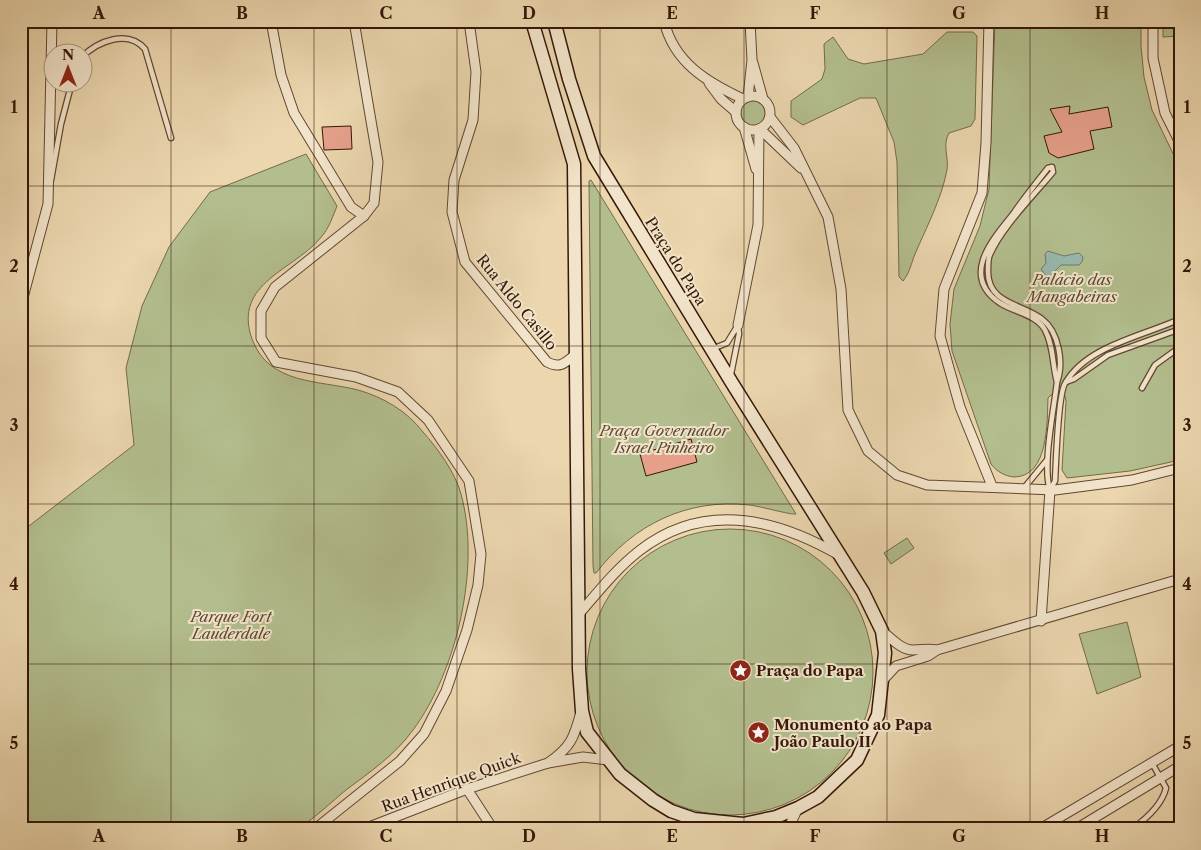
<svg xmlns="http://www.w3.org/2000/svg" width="1201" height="850" viewBox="0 0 1201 850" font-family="'Libre Caslon Text',serif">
	<rect width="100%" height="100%" fill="#ebd6ae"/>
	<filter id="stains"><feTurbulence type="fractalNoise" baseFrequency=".004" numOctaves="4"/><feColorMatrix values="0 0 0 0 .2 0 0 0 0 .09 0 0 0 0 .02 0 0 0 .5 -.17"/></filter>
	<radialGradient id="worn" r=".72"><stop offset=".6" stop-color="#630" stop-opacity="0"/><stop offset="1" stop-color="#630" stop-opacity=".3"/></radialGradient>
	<g fill="#b3be8e" stroke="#746a4b">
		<path d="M995 21H1141V46L1144 77 1152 110 1180 168V460L1130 471 1067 478 1062 470 1066 401 1065 396 1051 395 1048 398C1047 421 1049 477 1014 477 1005 476 997 472 991 464L952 351 950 324 954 289 980 226 989 189Z"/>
		<polygon points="1163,21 1180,21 1180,36 1163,37"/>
		<path d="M947 32H973L977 36 975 119 971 126 949 133C942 145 949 157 947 170 941 200 927 226 915 254 911 264 910 272 903 281L899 277 897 162 894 142 876 98H860L803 125 791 117V101L822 79 825 69 824 44 833 37 848 59 864 64 923 54Z"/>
		<circle cx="753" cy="113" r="13"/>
		<path d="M306 154 337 206C333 216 329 228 322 236 296 270 232 282 252 339 269 385 319 380 358 390 383 397 407 411 423 432 438 449 455 472 461 494 481 566 457 671 413 730 395 755 370 772 346 790 336 798 307 825 298 828 288 832 248 829 236 829 164 829 93 829 21 829V534L25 529 134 445 126 368 142 306 169 247 210 192Z"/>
		<path d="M591 180 796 514C790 515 760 506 749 505 687 498 633 525 596 573H594L593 566 589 181Z"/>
		<circle cx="730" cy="672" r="143"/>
		<polygon points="907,538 914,548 891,564 884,553"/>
		<polygon points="1127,622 1141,677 1097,694 1079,634"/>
	</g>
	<polygon fill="#98b9af" stroke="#70786c" points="1048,251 1064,256 1079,253 1083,257 1082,262 1079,265 1061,265 1050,276 1045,275 1041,269 1046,263 1045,254"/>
	<g fill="#e6a08a" stroke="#351708">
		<polygon points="1070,106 1069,114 1108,107 1112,127 1090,131 1094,149 1058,158 1049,153 1044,136 1062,132 1050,109"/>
		<polygon points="351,126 352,149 324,150 322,127"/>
		<polygon points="691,439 697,462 646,476 640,454"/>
	</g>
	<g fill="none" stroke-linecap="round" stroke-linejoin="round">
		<defs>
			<g id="lane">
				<polyline points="932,21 932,23"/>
				<path d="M82 57C98 41 128 29 145 49L171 138"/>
				<polyline points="51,180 61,124 72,82"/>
				<path d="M1180 319C1143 336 1087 346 1066 382L1074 379 1108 355 1180 329"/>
				<polyline points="712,349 727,343 738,325 739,334 731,374"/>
				<polyline points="1142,388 1155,365 1180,347"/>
				<polyline points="1024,488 1047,460"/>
				<path d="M1050 490C1042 466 1054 409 1057 382 1064 363 1059 332 1042 319 1023 304 988 304 988 272 988 267 988 262 989 257 999 230 1035 194 1053 172L1052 167 1048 168C1036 183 1024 198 1013 214 992 240 960 276 1000 303 1014 312 1037 315 1045 330 1054 347 1052 364 1057 382"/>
				<path d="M1050 490 1055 481C1056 464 1058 390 1066 382"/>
				<path d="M1132 829C1146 819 1162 805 1166 788L1152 763"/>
			</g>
			<g id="street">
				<polyline points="271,21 281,75 294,113 351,207 364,216"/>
				<path d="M469 21 476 72 473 120 454 180 452 212 465 262 547 362C560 369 565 363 576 354"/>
				<path d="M664 21C674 63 707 82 743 99"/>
				<polyline points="963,21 989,21"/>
				<polyline points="989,21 986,143 982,193 944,289 940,336 960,407 992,486"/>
				<polyline points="1153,21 1153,58 1165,113 1180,143"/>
				<polyline points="753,63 763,99"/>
				<polyline points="709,83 721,99 736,112"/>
				<circle cx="753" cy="113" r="17"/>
				<polyline points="748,97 752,60 750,21"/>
				<polyline points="770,117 794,148 828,217 841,289 848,410 868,451 897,475 927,485 1055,490 1132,480 1180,468"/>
				<polyline points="744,127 756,169"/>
				<polyline points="760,129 801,168"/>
				<polyline points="21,305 48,204 52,21"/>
				<polyline points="738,325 758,225 759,129"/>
				<path d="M579 614C598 592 616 569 639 551 703 501 775 518 839 555"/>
				<polyline points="1041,621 1050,490"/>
				<path d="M882 631C891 638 901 650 913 650 922 650 928 648 937 650L928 656 896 666 884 679"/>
				<polyline points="937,650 1180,579"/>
				<path d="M581 712C574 738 571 747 548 763L583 757 608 760"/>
				<polyline points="467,789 493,829"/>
				<polyline points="754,823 763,829"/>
				<polyline points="315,829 400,761 424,734 446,691 467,630 478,585 481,554 469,481 428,420 398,392 356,377 276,362 261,338 261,311 275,287 364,216 374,203 378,162 354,21"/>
				<polyline points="364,829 467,789 548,763"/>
				<polyline points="788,829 798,808"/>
				<polyline points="1040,829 1180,746"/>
				<polyline points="1076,829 1180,766"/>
			</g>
			<polyline id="secondary" points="532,21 574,164 579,669 582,711 587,732 620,774 653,800 671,811 694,819 743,824 776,817 798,808 818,797 857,760 878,715 885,653 882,631 863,592 732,383 594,156 569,79 554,21"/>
		</defs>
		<use href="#lane" stroke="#624732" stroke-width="7"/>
		<use href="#street" stroke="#624732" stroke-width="11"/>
		<use href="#secondary" stroke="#351708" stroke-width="15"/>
		<use href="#lane" stroke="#f2e4ca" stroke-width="4.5"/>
		<use href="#street" stroke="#f2e4ca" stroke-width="9"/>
		<use href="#secondary" stroke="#f2e4ca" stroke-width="12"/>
	</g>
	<path fill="none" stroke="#351708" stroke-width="1" stroke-opacity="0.55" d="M171 21V829M314 21V829M457 21V829M600 21V829M744 21V829M887 21V829M1030 21V829M21 186H1180M21 346H1180M21 504H1180M21 664H1180"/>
	<defs>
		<symbol id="sight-disc" viewBox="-11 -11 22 22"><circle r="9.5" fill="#8f2418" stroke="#f2e4ca"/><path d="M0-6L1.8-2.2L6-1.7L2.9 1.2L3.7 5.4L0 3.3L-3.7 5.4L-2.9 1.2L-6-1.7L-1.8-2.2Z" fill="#fff"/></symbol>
	</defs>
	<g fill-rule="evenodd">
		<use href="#sight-disc" x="728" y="658" width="25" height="25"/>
		<use href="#sight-disc" x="746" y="720" width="25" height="25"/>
	</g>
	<g text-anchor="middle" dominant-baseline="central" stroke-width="4" stroke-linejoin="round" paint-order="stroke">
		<g font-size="15" fill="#351708" stroke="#f2e4ca">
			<text transform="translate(676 261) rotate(58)">Praça do Papa</text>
			<text transform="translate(517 302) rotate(51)">Rua Aldo Casillo</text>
			<text transform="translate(451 782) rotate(-20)">Rua Henrique Quick</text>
		</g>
		<g font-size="15" font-style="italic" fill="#5b4930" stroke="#f2e4ca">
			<text x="1072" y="279">Palácio das<tspan x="1072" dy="17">Mangabeiras</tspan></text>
			<text x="664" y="430">Praça Governador<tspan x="664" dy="17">Israel Pinheiro</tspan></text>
			<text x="231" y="616">Parque Fort<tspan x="231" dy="17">Lauderdale</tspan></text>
		</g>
		<g font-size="15" font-weight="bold" fill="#351708" stroke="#f2e4ca" text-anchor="start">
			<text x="756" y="670">Praça do Papa</text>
			<text x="774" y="724">Monumento ao Papa<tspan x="774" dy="17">João Paulo II</tspan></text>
		</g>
	</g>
	<rect width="1201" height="850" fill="none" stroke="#ebd6ae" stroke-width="55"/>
	<g transform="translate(68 68)"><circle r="24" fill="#f2e4ca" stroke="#a6927c"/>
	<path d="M0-4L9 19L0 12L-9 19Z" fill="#8f2418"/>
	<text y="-8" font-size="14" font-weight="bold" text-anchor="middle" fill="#351708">N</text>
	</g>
	<rect x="28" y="28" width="1146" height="794" fill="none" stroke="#351708" stroke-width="2"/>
	<g font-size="16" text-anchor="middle" font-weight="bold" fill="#351708">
		<text x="99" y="19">A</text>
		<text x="242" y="19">B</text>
		<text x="386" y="19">C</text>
		<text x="529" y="19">D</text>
		<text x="672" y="19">E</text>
		<text x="815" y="19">F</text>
		<text x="959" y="19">G</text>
		<text x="1102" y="19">H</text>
		<text x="14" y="113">1</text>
		<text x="1187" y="113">1</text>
		<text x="14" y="272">2</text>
		<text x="1187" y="272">2</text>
		<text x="14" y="431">3</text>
		<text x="1187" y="431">3</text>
		<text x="14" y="590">4</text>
		<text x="1187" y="590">4</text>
		<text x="14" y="749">5</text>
		<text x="1187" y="749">5</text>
		<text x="99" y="842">A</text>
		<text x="242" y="842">B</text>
		<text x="386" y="842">C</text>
		<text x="529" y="842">D</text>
		<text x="672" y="842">E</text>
		<text x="815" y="842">F</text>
		<text x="959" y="842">G</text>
		<text x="1102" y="842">H</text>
	</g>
	<rect width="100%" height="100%" filter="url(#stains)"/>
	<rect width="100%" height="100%" fill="url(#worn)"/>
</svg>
